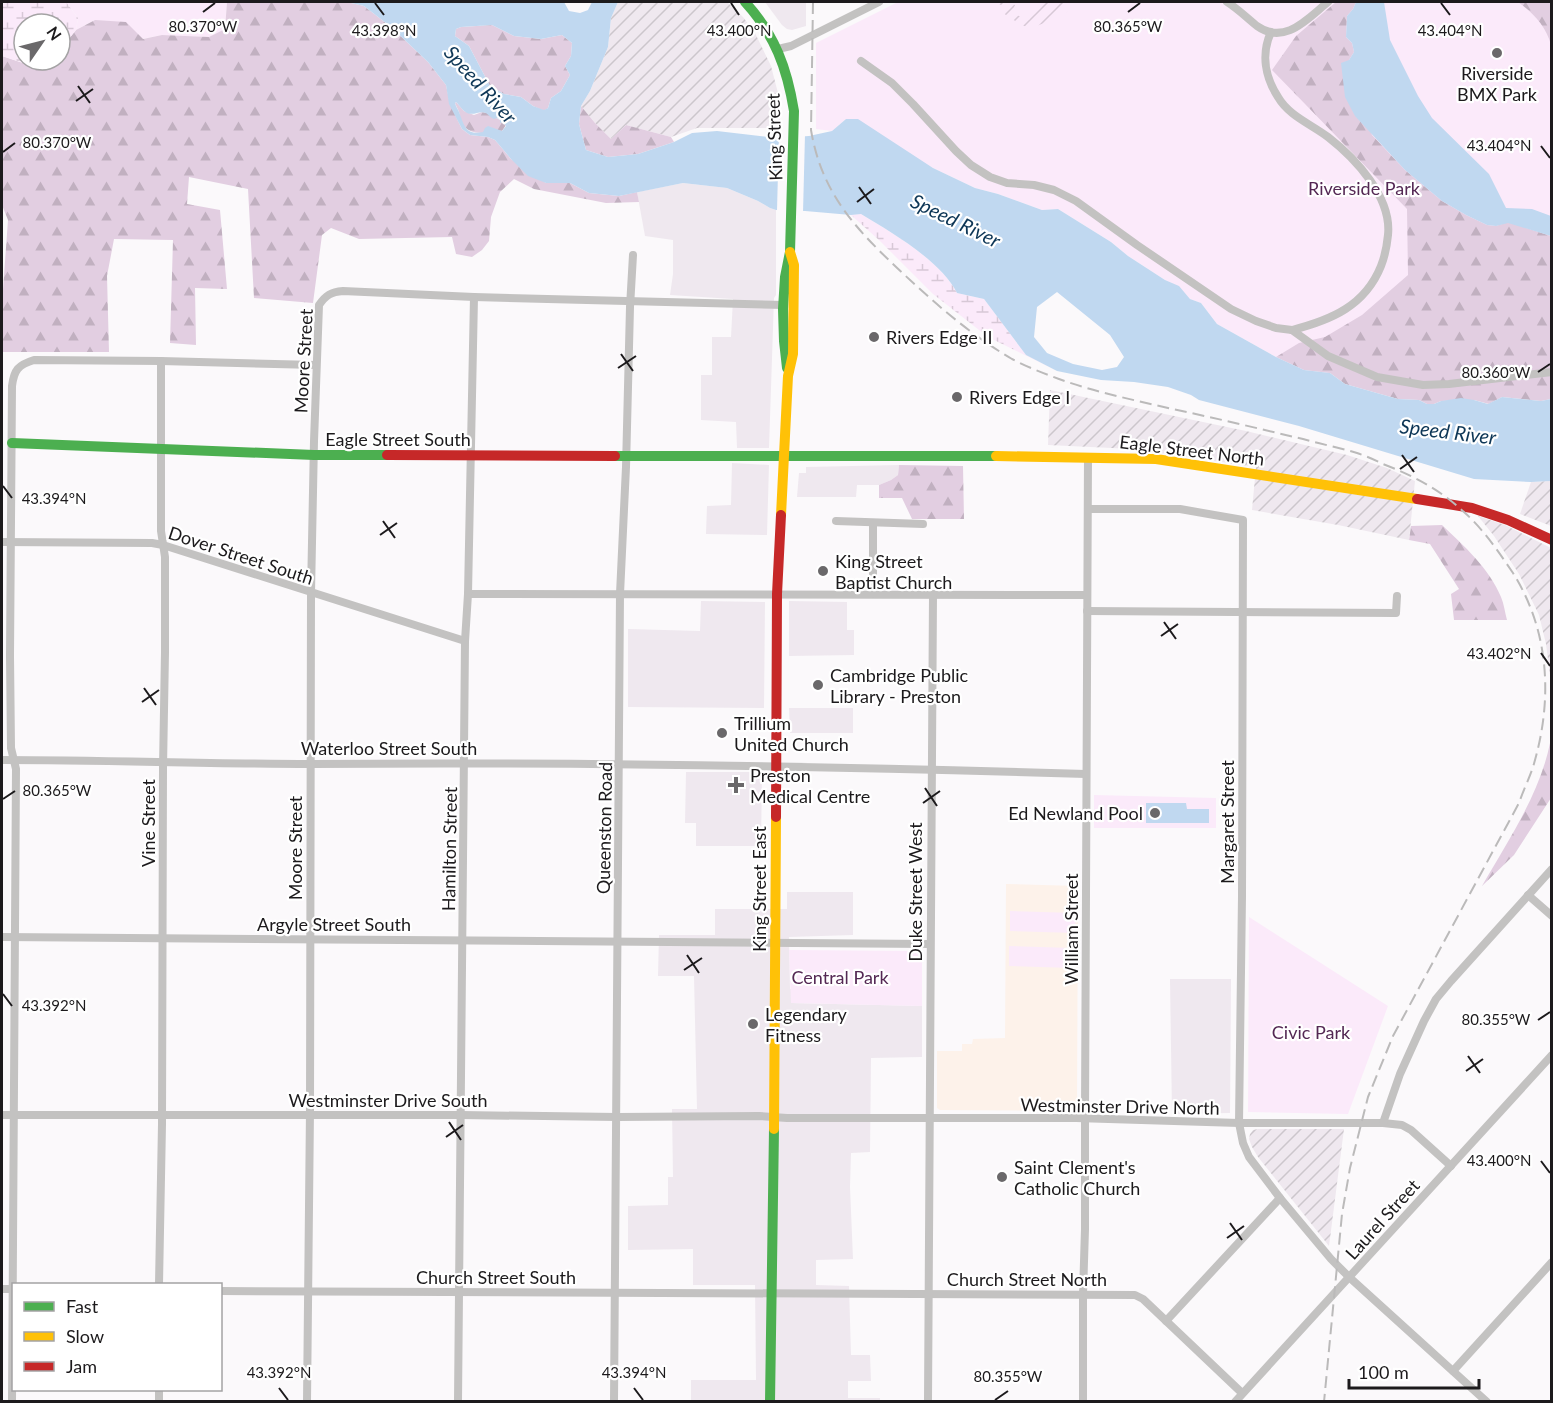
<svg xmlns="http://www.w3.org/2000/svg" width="1553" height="1403" viewBox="0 0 1553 1403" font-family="Lato,sans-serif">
	<defs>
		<pattern id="industrial-furrows" width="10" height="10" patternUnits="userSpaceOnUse" patternTransform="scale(1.5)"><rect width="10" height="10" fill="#efe8ef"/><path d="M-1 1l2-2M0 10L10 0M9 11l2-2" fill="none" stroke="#ccc6cc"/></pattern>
		<pattern id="forest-firs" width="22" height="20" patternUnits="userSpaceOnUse" patternTransform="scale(1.5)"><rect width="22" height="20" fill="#e2cee1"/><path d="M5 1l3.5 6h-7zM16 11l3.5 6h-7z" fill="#c1b0c0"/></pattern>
		<pattern id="wetland-marsh" width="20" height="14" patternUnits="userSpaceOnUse" patternTransform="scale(1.5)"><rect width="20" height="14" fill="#fbeafa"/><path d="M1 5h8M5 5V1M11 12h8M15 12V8" fill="none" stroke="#d7c8d6"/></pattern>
		<pattern id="garden-furrows" width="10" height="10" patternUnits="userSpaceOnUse" patternTransform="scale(1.5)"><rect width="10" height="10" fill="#fbeafa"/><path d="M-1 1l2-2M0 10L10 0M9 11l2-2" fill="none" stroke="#d7c8d6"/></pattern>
	</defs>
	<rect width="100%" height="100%" fill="#fbf9fb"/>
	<g fill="#efe8ef">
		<polygon points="765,2 806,2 806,26 792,30 787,29 782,25"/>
		<polygon points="683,183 727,188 758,201 770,208 776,210 776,295 774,298 769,448 737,448 736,422 701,420 701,375 712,375 712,337 731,337 733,299 670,295 673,274 673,240 645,236 637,192"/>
		<polygon points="732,463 769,465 767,535 706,534 707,506 731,505"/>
		<polygon points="899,465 898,475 891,480 879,485 857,485 856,497 797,497 799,473 806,473 806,467"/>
		<polygon points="701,601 765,602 764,708 628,707 628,629 700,631"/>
		<polygon points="789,601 847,602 847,630 854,630 854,655 789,656"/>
		<polygon points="789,708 853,708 853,733 790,733"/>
		<polygon points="686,772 762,772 761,846 696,846 696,823 685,823"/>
		<polygon points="787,892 853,892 853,935 789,937 790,989 791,989 791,1003 922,1006 922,1057 871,1058 870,1152 851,1153 850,1187 853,1259 816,1260 816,1285 849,1286 851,1355 870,1355 871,1381 848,1381 848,1398 880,1398 880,1401 691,1401 691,1380 756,1380 755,1285 693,1285 693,1249 628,1250 628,1206 668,1205 668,1177 673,1177 672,1109 697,1109 694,976 658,976 659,935 715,935 715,909 787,909"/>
		<polygon points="1170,979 1231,979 1230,1113 1172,1114"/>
	</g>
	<g fill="url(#industrial-furrows)">
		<polygon points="618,2 727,2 743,17 755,33 771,66 779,97 780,113 780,128 697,128 671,137 626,125 611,139 595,123 581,106 590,91 608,47 611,18"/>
		<polygon points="1050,390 1246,431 1347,455 1387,468 1415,481 1409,540 1338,525 1252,510 1256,467 1133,449 1048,445"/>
		<polygon points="1551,481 1551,526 1520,514 1531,482"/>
		<polygon points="1478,516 1505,525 1551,548 1551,683 1546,644 1539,615 1519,574 1494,536"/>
		<polygon points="1258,1129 1344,1129 1329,1246 1258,1157 1252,1147 1249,1139 1250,1134 1253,1130"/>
	</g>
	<polygon fill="#fdf2ea" points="1006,884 1078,886 1077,1106 1073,1111 940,1110 937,1108 937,1051 962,1051 962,1044 972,1044 973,1039 1005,1038"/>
	<g fill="#fbeafa">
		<polygon points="56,2 227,2 225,29 209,37 162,35 142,39 95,20 76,30 78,18 66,2"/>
		<polygon points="898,2 1551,2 1551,399 1304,370 1276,357 1217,324 1201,303 1190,299 1179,287 1165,280 1128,256 1111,242 1058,209 1042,210 998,194 975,188 933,168 846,119 832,131 816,129 816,43"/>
		<polygon points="1094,795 1216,798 1216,828 1094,828"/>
		<polygon points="1010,911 1076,913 1075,933 1010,931"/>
		<polygon points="1249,917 1388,1006 1348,1114 1248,1112"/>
		<polygon points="1009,946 1072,948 1072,968 1009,966"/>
		<polygon points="789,950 913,951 920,956 922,961 922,1006 791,1003"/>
	</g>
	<g fill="url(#forest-firs)">
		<polygon points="227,2 347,2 364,6 391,27 428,62 446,85 450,104 458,121 462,129 470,135 488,137 495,140 511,159 546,183 570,183 589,193 619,196 637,192 639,202 606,203 534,189 514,179 500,192 491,217 489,241 482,250 472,257 456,254 452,237 359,239 331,228 322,235 313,303 254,298 248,189 189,177 187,204 220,210 227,289 195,288 196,345 170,343 173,240 114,239 107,276 109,352 2,352 2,303 8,220 2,205 2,56 32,66 43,60 60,60 60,50 76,30 95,20 126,22 143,39 162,35 209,37 225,29"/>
		<polygon points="1336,2 1356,2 1353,9 1347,16 1346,37 1352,43 1354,52 1349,60 1372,135 1405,170 1442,201 1466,215 1487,225 1496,226 1508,222 1551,236 1551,399 1541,401 1502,397 1489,404 1474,400 1441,401 1434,404 1427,404 1419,400 1398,399 1345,384 1330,373 1304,370 1276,357 1299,343 1325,337 1362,315 1408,275 1407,209 1272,70 1296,36"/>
		<path d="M1518 2H1551V45C1546 26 1533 13 1518 2Z"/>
		<polygon points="492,25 514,36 541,39 562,35 572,43 571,56 565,66 570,75 561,91 551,98 548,108 544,111 533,106 521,97 504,94 490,86 469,46 455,36 456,29 461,27"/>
		<path d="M456 102 464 111 474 115 482 112 487 113 500 120 506 125 502 131C487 132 470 138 461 122 460 119 460 115 459 112 458 109 456 106 455 103Z"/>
		<polygon points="581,106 595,123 611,139 626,125 671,137 674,142 638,154 608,157 586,150 579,124"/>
		<polygon points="899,465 963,466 964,519 912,519 902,498 879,498 879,485 891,480 898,475"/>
		<path d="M1442 525C1464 546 1489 568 1501 597 1504 604 1505 613 1507 620H1454L1451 594 1459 589 1430 544 1409 540 1411 526Z"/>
		<path d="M1551 696V798L1514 855 1482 886C1507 842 1540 794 1550 743 1553 728 1551 711 1551 696Z"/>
	</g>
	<g fill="url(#wetland-marsh)">
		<polygon points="10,2 66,2 78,18 76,30 60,50 60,24 24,24 24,60 43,60 32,66 2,56 2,4"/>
		<path d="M861 214C891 232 941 261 957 293L984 299 1026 355 1057 371 988 337 933 294 880 241 851 215Z"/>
	</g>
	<path fill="url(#garden-furrows)" d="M995 2H1007L1015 5 1012 13 1029 20 1037 2H1073C1067 17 1053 20 1039 25 1033 27 1036 28 1030 27 1024 27 1021 24 1017 22 1009 17 1003 16 1001 5Z"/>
	<g fill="#c0d8f0" fill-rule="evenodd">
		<path d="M347 2H564L569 11 580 13 588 10 592 2H618L611 18 608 47 590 91 581 106 579 124 586 150 608 157 638 154 674 142 692 133 717 131 778 138 809 136 832 131 846 119H858L933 168 975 188 998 194 1042 210 1058 209 1111 242 1128 256 1165 280 1179 286 1190 299 1201 303 1217 324 1276 357 1304 370 1330 373 1345 384 1398 399 1419 400 1427 404H1434L1441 401 1461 398 1474 400 1488 404 1502 397 1541 401 1551 399V481L1531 482 1474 479 1299 426 1199 400 1191 395 1168 387 1134 382 1101 380 1057 371 1026 355 984 299 957 293C941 261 891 232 861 214L851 215 805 211 776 210 770 208 758 201 727 188 683 183 619 196 589 193 570 183H546L528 176 511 159 495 140 488 137 470 135 462 129 449 104 446 85 428 62 391 27 364 6ZM492 25 514 36 541 39 562 35 572 43 571 56 565 66 570 75 561 91 551 98 548 108 544 110 533 106 521 97 504 94 490 86 469 46 455 36 456 29 461 27ZM456 102C460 106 463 111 467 113 474 116 480 110 486 113 489 115 491 118 494 119L497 118 500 120V123L503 122 506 126 502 131 488 126 485 128 483 132C465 136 464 124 459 112 458 109 456 107 455 103ZM1057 292 1110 335 1124 357 1117 367 1102 370 1073 364 1047 353 1034 337 1037 307Z"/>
		<polygon points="1356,2 1384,2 1390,40 1418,96 1432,118 1489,174 1506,208 1532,209 1551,216 1551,236 1508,223 1496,226 1487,225 1466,215 1442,201 1405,170 1355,116 1345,97 1341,63 1349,60 1354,52 1352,43 1346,37 1347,16 1353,9"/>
		<polygon points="1146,803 1186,803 1187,809 1209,809 1209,823 1146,823"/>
	</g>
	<polygon fill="#fbf9fb" points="805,134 803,212 777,211 779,135"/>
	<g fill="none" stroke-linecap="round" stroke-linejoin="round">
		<g stroke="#c3c2c1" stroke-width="8">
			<path d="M1227 2C1238 9 1247 18 1257 26 1285 46 1308 18 1328 2"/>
			<path d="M1271 32C1261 54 1265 77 1278 97 1289 116 1311 124 1328 137 1355 158 1392 197 1388 235 1387 245 1385 256 1381 266 1365 306 1331 320 1292 330"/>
			<polyline points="778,49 791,46 879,2"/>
			<polyline points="861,61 892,83 913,104 956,151 971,165 990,177 1007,183 1034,185 1054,190 1076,201 1137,245 1231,309 1256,321 1276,328 1292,330 1328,356 1377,377 1423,385 1449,384 1552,372"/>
			<polyline points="1088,509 1180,509 1243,520 1242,896 1239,1123 1243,1143 1249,1157 1280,1198 1331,1259 1349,1277 1487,1402"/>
			<polyline points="836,521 923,524"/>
			<polyline points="2,542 152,543 163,545 465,641"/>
			<polyline points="468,594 1087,595"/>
			<polyline points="873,594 873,523"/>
			<polyline points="1087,611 1396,613 1397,596"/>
			<path d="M2 760C105 760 209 764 312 764 570 762 828 766 1086 774"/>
			<polyline points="1528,895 1552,916"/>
			<polyline points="2,937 930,944"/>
			<polyline points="2,1115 461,1115 617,1117 759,1116 787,1118 1076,1118 1239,1123 1383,1123 1402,1125 1411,1130 1451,1166"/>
			<polyline points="1383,1123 1400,1074 1424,1021 1436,999 1451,981 1552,869"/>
			<polyline points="159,1284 162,1124 163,768 165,652 165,557 161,531 161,361"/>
			<polyline points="2,1289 14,1289"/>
			<polyline points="220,1291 1135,1295 1143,1299 1242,1393"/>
			<polyline points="1166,1321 1280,1198"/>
			<polyline points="1453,1371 1552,1262"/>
			<path d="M12 1402 16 769 11 748 10 656 12 386C14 370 18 365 34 360L161 361 316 365"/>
			<polyline points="159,1402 159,1390"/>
			<path d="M307 1402 310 1109 311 593 314 441 319 305C326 295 331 292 343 291L474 297 784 305"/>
			<polyline points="458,1402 465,641 468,594 474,297"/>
			<polyline points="614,1402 620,594 626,467 630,307 633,255"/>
			<polyline points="928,1402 933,594"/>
			<polyline points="1083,1402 1083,1294 1085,1229 1085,1112 1088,457"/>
			<polyline points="1235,1402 1552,1055"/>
		</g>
		<g stroke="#4caf50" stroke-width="10">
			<path d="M745 2C775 35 787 68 794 111L790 252 785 277 783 309 784 341 787 368"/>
			<polyline points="12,443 314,455 387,455"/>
			<polyline points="615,456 996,456"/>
			<polyline points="770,1402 774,1129"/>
		</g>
		<g stroke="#ffc107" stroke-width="10">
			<polyline points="996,456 1156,459 1417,499"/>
			<polyline points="781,515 788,376 793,354 794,265 790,252"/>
			<polyline points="774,1129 776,817"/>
		</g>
		<g stroke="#c62828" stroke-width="10">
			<polyline points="387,455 615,456"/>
			<polyline points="1417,499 1472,508 1508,520 1552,540"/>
			<polyline points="776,817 777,594 781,515"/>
		</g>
		<path stroke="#bbbaba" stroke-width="2" stroke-dasharray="12 6" stroke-linecap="butt" d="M813 2 811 130C821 190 852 225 894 265 931 300 969 334 1012 359 1027 367 1043 373 1059 379 1095 392 1134 400 1172 409 1216 418 1260 429 1303 439 1321 444 1340 448 1357 453 1366 456 1375 460 1383 464 1414 476 1439 489 1464 512 1484 530 1498 551 1513 573 1550 632 1553 701 1533 767 1529 779 1523 791 1519 803L1393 1036 1368 1097 1350 1168 1342 1214 1324 1402"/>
	</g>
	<path fill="none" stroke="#1c1a1c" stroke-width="2" d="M375 3 384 15M731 3 739 15M1441 3 1450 15M203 12 215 3M1128 12 1140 3M78 86 90 103M76 101 93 89M1541 146 1550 158M3 152 15 143M859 187 871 204M857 202 874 189M621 354 633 371M618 368 636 356M1538 372 1550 364M1402 455 1414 472M1400 469 1417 457M3 486 12 498M383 521 395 538M380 535 397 523M1164 622 1176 639M1161 636 1178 624M1541 653 1550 666M144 688 156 705M142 702 159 690M925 788 937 806M3 799 15 791M923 803 940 791M687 955 699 973M684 970 702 958M3 994 12 1006M1538 1020 1550 1012M1468 1056 1480 1073M1466 1071 1483 1059M449 1122 461 1140M446 1137 463 1125M1541 1161 1550 1173M1230 1223 1242 1240M1227 1238 1244 1226M279 1388 288 1400M634 1388 643 1400M995 1400 1008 1391"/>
	<g fill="#6a686a" stroke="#fff" stroke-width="2">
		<circle cx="1497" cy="53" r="6"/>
		<circle cx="874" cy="337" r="6"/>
		<circle cx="957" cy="397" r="6"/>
		<circle cx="823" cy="571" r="6"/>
		<circle cx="818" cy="685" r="6"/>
		<circle cx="722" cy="733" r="6"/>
		<path d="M733 776h6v6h6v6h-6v6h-6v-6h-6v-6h6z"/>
		<circle cx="1155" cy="813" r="6"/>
		<circle cx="753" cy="1024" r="6"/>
		<circle cx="1002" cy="1177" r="6"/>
	</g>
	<g text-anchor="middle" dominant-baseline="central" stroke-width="4.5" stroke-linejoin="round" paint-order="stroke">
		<g font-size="18" fill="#1c1a1c" stroke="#fff" text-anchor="start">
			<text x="1497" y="73" text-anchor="middle">Riverside<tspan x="1497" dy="21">BMX Park</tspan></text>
			<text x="886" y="337">Rivers Edge II</text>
			<text x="969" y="397">Rivers Edge I</text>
			<text x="835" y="561">King Street<tspan x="835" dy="21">Baptist Church</tspan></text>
			<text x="830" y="675">Cambridge Public<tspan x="830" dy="21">Library - Preston</tspan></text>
			<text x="734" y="723">Trillium<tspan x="734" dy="21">United Church</tspan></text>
			<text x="750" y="775">Preston<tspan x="750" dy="21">Medical Centre</tspan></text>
			<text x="1143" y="813" text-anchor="end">Ed Newland Pool</text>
			<text x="765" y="1014">Legendary<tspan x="765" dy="21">Fitness</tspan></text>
			<text x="1014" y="1167">Saint Clement's<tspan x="1014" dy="21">Catholic Church</tspan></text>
		</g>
		<g font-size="18" fill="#1c1a1c" stroke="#fff">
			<text transform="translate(774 137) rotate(-92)">King Street</text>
			<text transform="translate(303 361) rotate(-87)">Moore Street</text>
			<text x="398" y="439">Eagle Street South</text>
			<text transform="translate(1192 450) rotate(7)">Eagle Street North</text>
			<text transform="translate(241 555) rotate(18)">Dover Street South</text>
			<text x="389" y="748">Waterloo Street South</text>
			<text transform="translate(1227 822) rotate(-90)">Margaret Street</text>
			<text transform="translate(148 823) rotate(-90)">Vine Street</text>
			<text transform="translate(604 828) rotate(-89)">Queenston Road</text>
			<text transform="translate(295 848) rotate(-90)">Moore Street</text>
			<text transform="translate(449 849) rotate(-89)">Hamilton Street</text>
			<text transform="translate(759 889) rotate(-90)">King Street East</text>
			<text transform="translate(915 892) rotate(-90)">Duke Street West</text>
			<text x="334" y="924">Argyle Street South</text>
			<text transform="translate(1071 929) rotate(-90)">William Street</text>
			<text x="388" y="1100">Westminster Drive South</text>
			<text transform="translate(1120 1106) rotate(1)">Westminster Drive North</text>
			<text transform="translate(1382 1219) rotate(-48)">Laurel Street</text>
			<text x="496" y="1277">Church Street South</text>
			<text x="1027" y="1279">Church Street North</text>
		</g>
		<g font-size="18" fill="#542854" stroke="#fff">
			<text x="1364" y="188">Riverside Park</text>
			<text x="840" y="977">Central Park</text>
			<text x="1311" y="1032">Civic Park</text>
		</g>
		<g font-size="20" font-style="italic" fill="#0d3656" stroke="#fff">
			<text transform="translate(481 84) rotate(48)">Speed River</text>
			<text transform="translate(956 220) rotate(26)">Speed River</text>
			<text transform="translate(1448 431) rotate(7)">Speed River</text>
		</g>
	</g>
	<g font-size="15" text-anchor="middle" fill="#1c1a1c" stroke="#fff" stroke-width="4.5" stroke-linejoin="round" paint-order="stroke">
		<text x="203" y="32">80.370°W</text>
		<text x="1128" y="32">80.365°W</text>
		<text x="384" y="36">43.398°N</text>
		<text x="739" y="36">43.400°N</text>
		<text x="1450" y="36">43.404°N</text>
		<text x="57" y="148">80.370°W</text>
		<text x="1499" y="151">43.404°N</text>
		<text x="1496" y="378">80.360°W</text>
		<text x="54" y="504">43.394°N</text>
		<text x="1499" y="659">43.402°N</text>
		<text x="57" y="796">80.365°W</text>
		<text x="54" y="1011">43.392°N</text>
		<text x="1496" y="1025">80.355°W</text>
		<text x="1499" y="1166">43.400°N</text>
		<text x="279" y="1378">43.392°N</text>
		<text x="634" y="1378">43.394°N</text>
		<text x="1008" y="1382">80.355°W</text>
	</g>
	<rect width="1553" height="1403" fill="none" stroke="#1c1a1c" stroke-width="6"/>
	<rect x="12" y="1283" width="210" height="108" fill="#ffffff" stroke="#a4a3a4" stroke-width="1.5"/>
	<rect x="24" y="1302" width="30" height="9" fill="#4caf50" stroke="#a4a3a4" stroke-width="1.5"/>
	<text x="66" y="1313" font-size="18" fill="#1c1a1c">Fast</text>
	<rect x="24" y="1332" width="30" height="9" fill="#ffc107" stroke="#a4a3a4" stroke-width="1.5"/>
	<text x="66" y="1343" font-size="18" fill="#1c1a1c">Slow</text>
	<rect x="24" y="1362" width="30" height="9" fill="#c62828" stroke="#a4a3a4" stroke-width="1.5"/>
	<text x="66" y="1373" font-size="18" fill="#1c1a1c">Jam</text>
	<g transform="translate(42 42) rotate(55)"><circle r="28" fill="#ffffff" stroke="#a4a3a4" stroke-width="1.5"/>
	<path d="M0-4.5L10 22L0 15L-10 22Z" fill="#6a686a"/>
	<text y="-9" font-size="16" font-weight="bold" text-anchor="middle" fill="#1c1a1c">N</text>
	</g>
	<path d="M1349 1379v9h130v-9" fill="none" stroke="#1c1a1c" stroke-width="3"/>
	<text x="1358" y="1379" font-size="18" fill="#1c1a1c" stroke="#ffffff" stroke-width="4.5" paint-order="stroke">100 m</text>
</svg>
